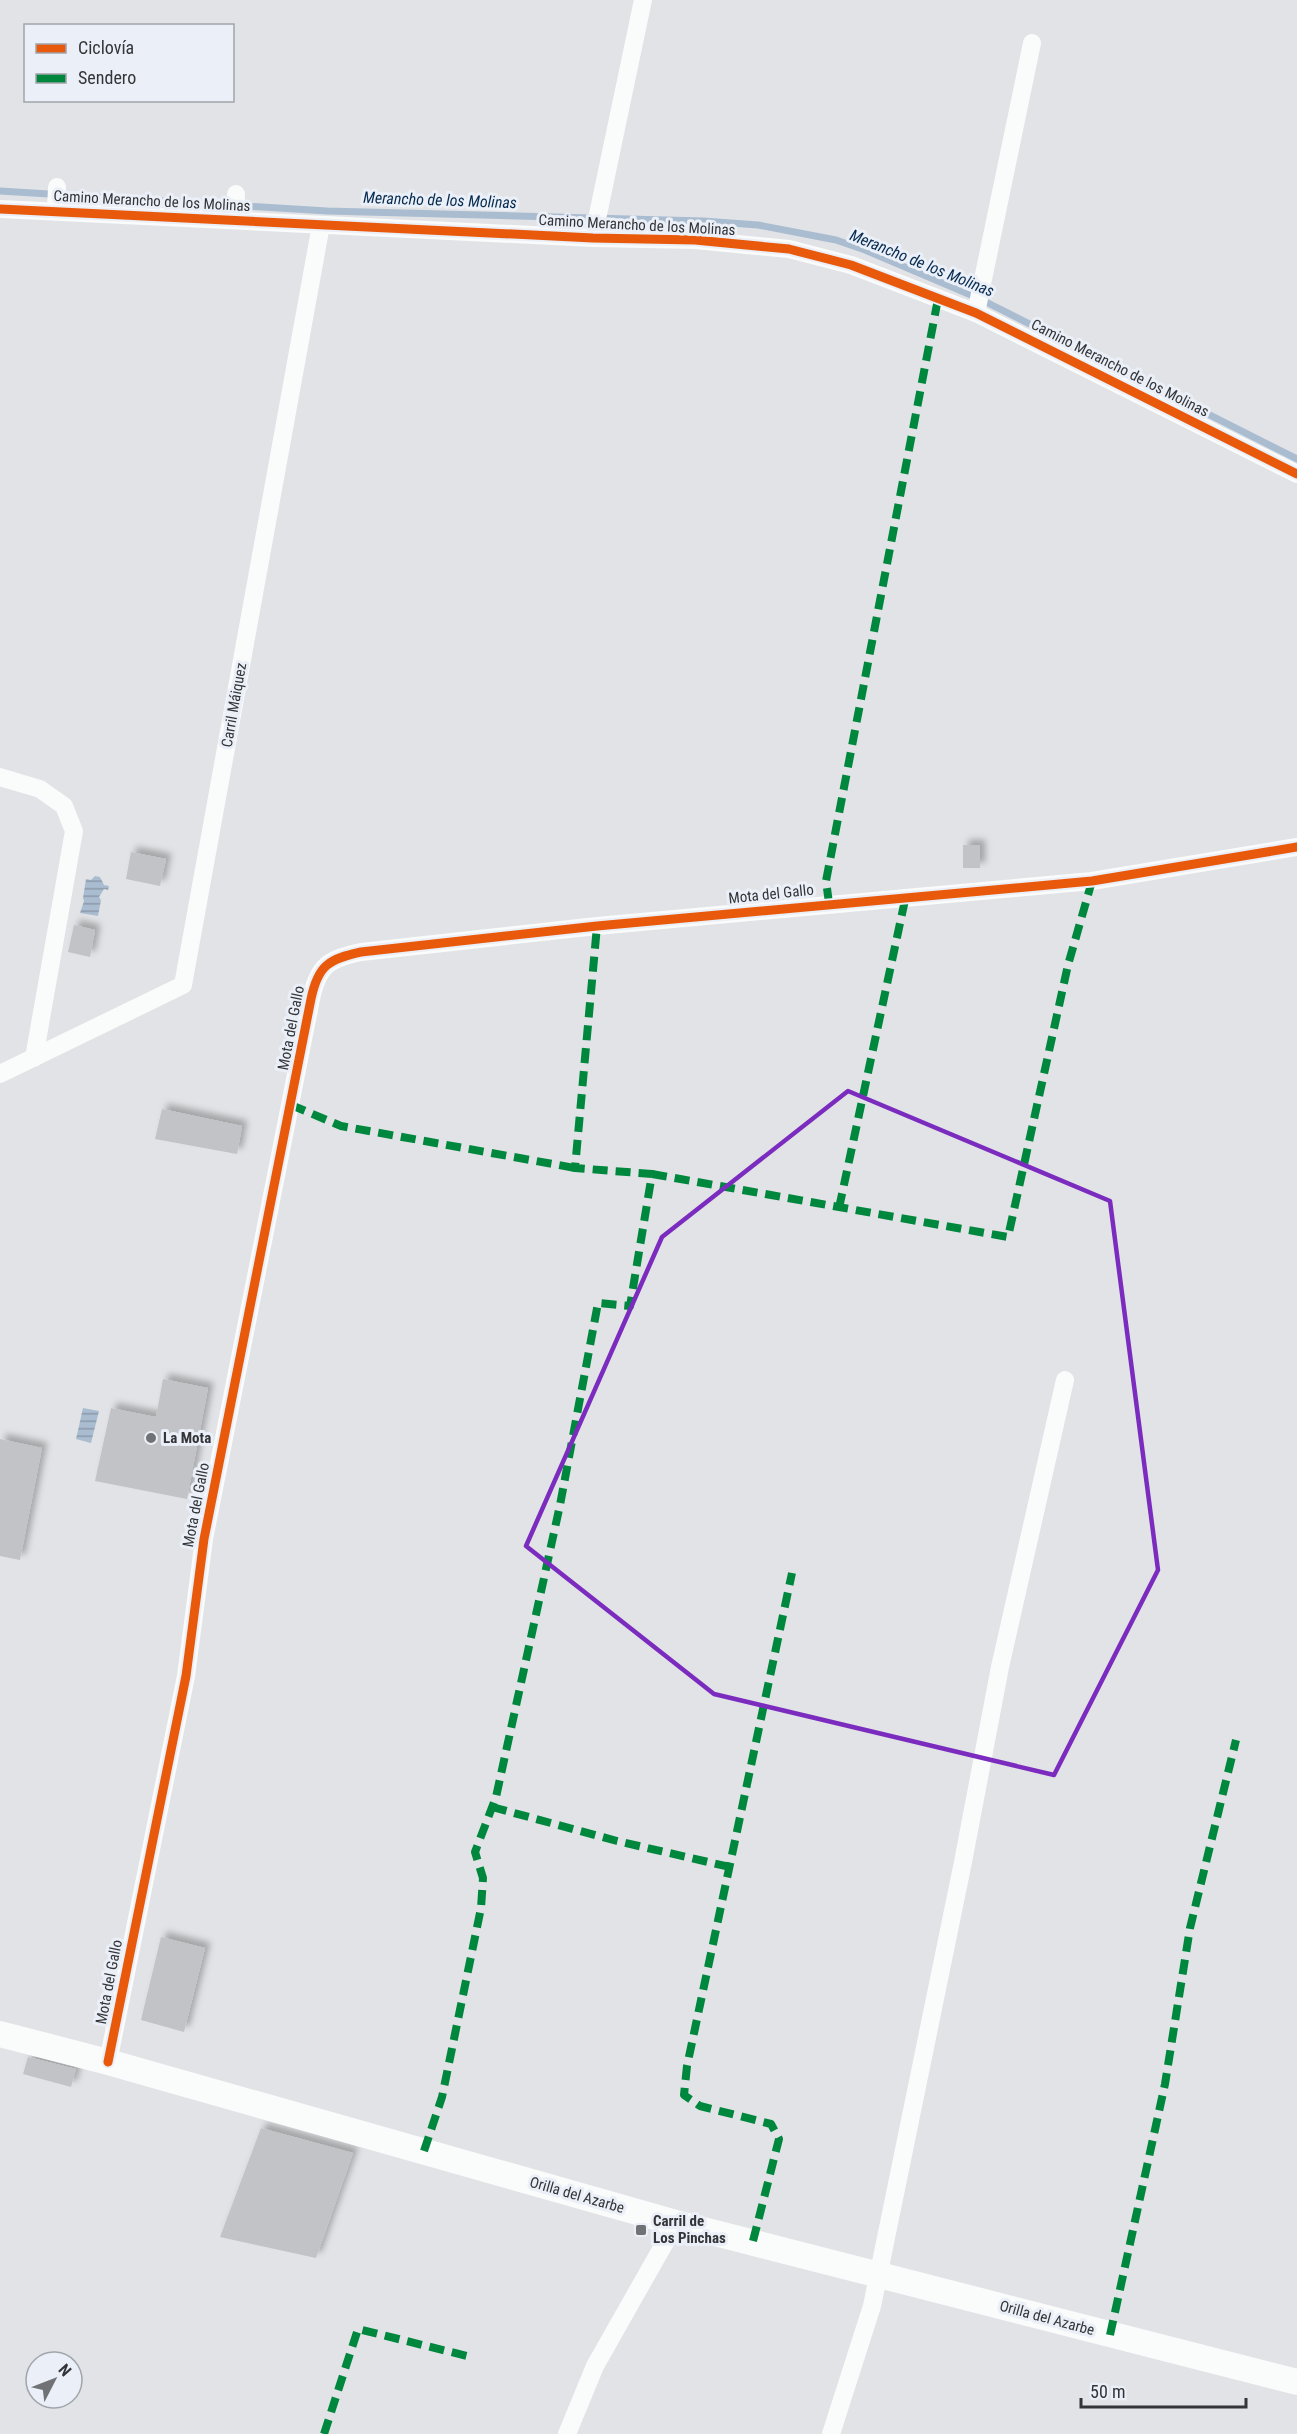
<svg xmlns="http://www.w3.org/2000/svg" width="1297" height="2434" viewBox="0 0 1297 2434" font-family="'Roboto Condensed',sans-serif">
	<defs>
		<pattern id="water-rules" width="6" height="5" patternUnits="userSpaceOnUse" patternTransform="scale(1.5)"><rect width="6" height="5" fill="#aabcd0"/><path d="M0 2.5h6" fill="none" stroke="#8b9aaa"/></pattern>
		<filter id="shadow"><feDropShadow dx="5.5" dy="-5.5" stdDeviation="3" flood-color="#0004"/></filter>
	</defs>
	<rect width="100%" height="100%" fill="#e1e3e6"/>
	<g fill="url(#water-rules)">
		<polygon points="95,876 100,877 104,885 109,886 108,890 104,889 99,897 101,900 98,916 80,913 84,901 83,898 86,879 91,880"/>
		<polygon points="83,1408 99,1411 91,1443 76,1439"/>
	</g>
	<g fill="none" stroke-linecap="round" stroke-linejoin="round">
		<polyline stroke="#aabcd0" stroke-width="7" points="0,191 327,211 703,221 758,225 836,240 865,250 978,298 1297,459"/>
	</g>
	<g fill="#c2c3c6" filter="url(#shadow)">
		<rect x="963" y="845" width="17" height="23"/>
		<polygon points="131,852 166,859 160,886 126,879"/>
		<polygon points="74,925 95,930 90,957 68,952"/>
		<polygon points="162,1109 242,1126 237,1154 155,1139"/>
		<polygon points="163,1379 208,1388 187,1499 95,1481 111,1408 156,1417"/>
		<polygon points="0,1439 42,1448 20,1560 0,1556"/>
		<polygon points="161,1937 205,1948 184,2032 141,2020"/>
		<polygon points="28,2057 76,2069 71,2087 23,2074"/>
		<polygon points="261,2128 353,2153 316,2258 220,2237"/>
	</g>
	<g fill="none" stroke-linecap="round" stroke-linejoin="round">
		<g stroke="#fafbfb" stroke-width="18">
			<polyline points="0,209 593,238 695,240 789,249 851,265 976,313 1297,474"/>
			<polyline points="56,211 57,187"/>
			<polyline points="235,220 236,194"/>
			<polyline points="593,238 643,0"/>
			<polyline points="976,313 1032,43"/>
			<polyline points="0,777 40,789 64,806 74,831 34,1058"/>
			<polyline points="0,1074 183,985 321,225"/>
			<path d="M108 2062 186 1676 204 1539 311 999C318 965 329 959 361 952L597 926 1092 881 1297 847"/>
			<polyline points="567,2434 595,2366 676,2223"/>
			<polyline points="831,2434 872,2306 963,1862 1000,1667 1065,1380"/>
		</g>
		<polyline stroke="#fafbfb" stroke-width="26" points="0,2034 108,2062 676,2223 1297,2382"/>
		<g stroke="#00873e" stroke-width="8" stroke-dasharray="15 8" stroke-linecap="butt">
			<polyline points="829,903 826,881 938,299"/>
			<polyline points="291,1105 341,1126 575,1168"/>
			<polyline points="652,1174 1008,1237 1068,965 1092,881"/>
			<polyline points="839,1208 905,900"/>
			<polyline points="492,1807 617,1841 730,1867"/>
			<polyline points="424,2151 442,2097 481,1908 483,1878 475,1852 496,1797 560,1505 598,1303 630,1306 652,1174 575,1168 597,926"/>
			<polyline points="753,2241 779,2139 771,2124 700,2106 684,2095 687,2066 792,1573"/>
			<polyline points="1110,2335 1165,2084 1190,1928 1236,1740"/>
			<polyline points="324,2434 358,2329 467,2356"/>
		</g>
		<defs>
			<g id="cycleway">
				<polyline points="0,209 593,238 695,240 789,249 851,265 976,313 1297,474"/>
				<path d="M108 2062 186 1676 204 1539 311 999C318 965 329 959 361 952L597 926 1092 881 1297 847"/>
			</g>
		</defs>
		<use href="#cycleway" stroke="#ebeff7" stroke-width="13"/>
		<use href="#cycleway" stroke="#e8590c" stroke-width="9"/>
	</g>
	<path fill="none" stroke="#7b2cbf" stroke-width="4.5" stroke-linejoin="round" d="M848 1091 1110 1201 1158 1570 1054 1775 714 1694 526 1546 662 1237Z"/>
	<g fill="#707275" stroke="#ebeff7" stroke-width="2">
		<circle cx="151" cy="1438" r="6"/>
		<rect x="635" y="2224" width="12" height="12" rx="3"/>
	</g>
	<g text-anchor="middle" dominant-baseline="central" stroke-width="6" stroke-linejoin="round" paint-order="stroke">
		<g font-size="15" fill="#333538" stroke="#ebeff7">
			<text transform="translate(152 201) rotate(3)">Camino Merancho de los Molinas</text>
			<text transform="translate(637 225) rotate(3)">Camino Merancho de los Molinas</text>
			<text transform="translate(1120 368) rotate(27)">Camino Merancho de los Molinas</text>
			<text transform="translate(234 705) rotate(-80)">Carril Máiquez</text>
			<text transform="translate(771 894) rotate(-6)">Mota del Gallo</text>
			<text transform="translate(291 1028) rotate(-79)">Mota del Gallo</text>
			<text transform="translate(196 1505) rotate(-79)">Mota del Gallo</text>
			<text transform="translate(109 1982) rotate(-79)">Mota del Gallo</text>
			<text transform="translate(577 2195) rotate(16)">Orilla del Azarbe</text>
			<text transform="translate(1047 2318) rotate(15)">Orilla del Azarbe</text>
		</g>
		<g font-size="15" font-weight="bold" fill="#333538" stroke="#ebeff7" text-anchor="start">
			<text x="163" y="1438">La Mota</text>
			<text x="653" y="2221">Carril de<tspan x="653" dy="17">Los Pinchas</tspan></text>
		</g>
		<g font-size="16" font-style="italic" fill="#062b50" stroke="#ebeff7">
			<text transform="translate(440 200) rotate(2)">Merancho de los Molinas</text>
			<text transform="translate(922 263) rotate(22)">Merancho de los Molinas</text>
		</g>
	</g>
	<rect x="24" y="24" width="210" height="78" fill="#ebeff7" stroke="#a1a5ab" stroke-width="1.5"/>
	<rect x="36" y="44" width="30" height="9" fill="#e8590c" stroke="#a1a5ab" stroke-width="1.5"/>
	<text x="78" y="54" font-size="18" fill="#333538">Ciclovía</text>
	<rect x="36" y="74" width="30" height="9" fill="#00873e" stroke="#a1a5ab" stroke-width="1.5"/>
	<text x="78" y="84" font-size="18" fill="#333538">Sendero</text>
	<g transform="translate(54 2380) rotate(48)"><circle r="28" fill="#ebeff7" stroke="#a1a5ab" stroke-width="1.5"/>
	<path d="M0-4.5L10 22L0 15L-10 22Z" fill="#707275"/>
	<text y="-9" font-size="16" font-weight="bold" text-anchor="middle" fill="#333538">N</text>
	</g>
	<path d="M1081 2398v9h165v-9" fill="none" stroke="#333538" stroke-width="3"/>
	<text x="1090" y="2398" font-size="18" fill="#333538" stroke="#ebeff7" stroke-width="4.5" paint-order="stroke">50 m</text>
</svg>
